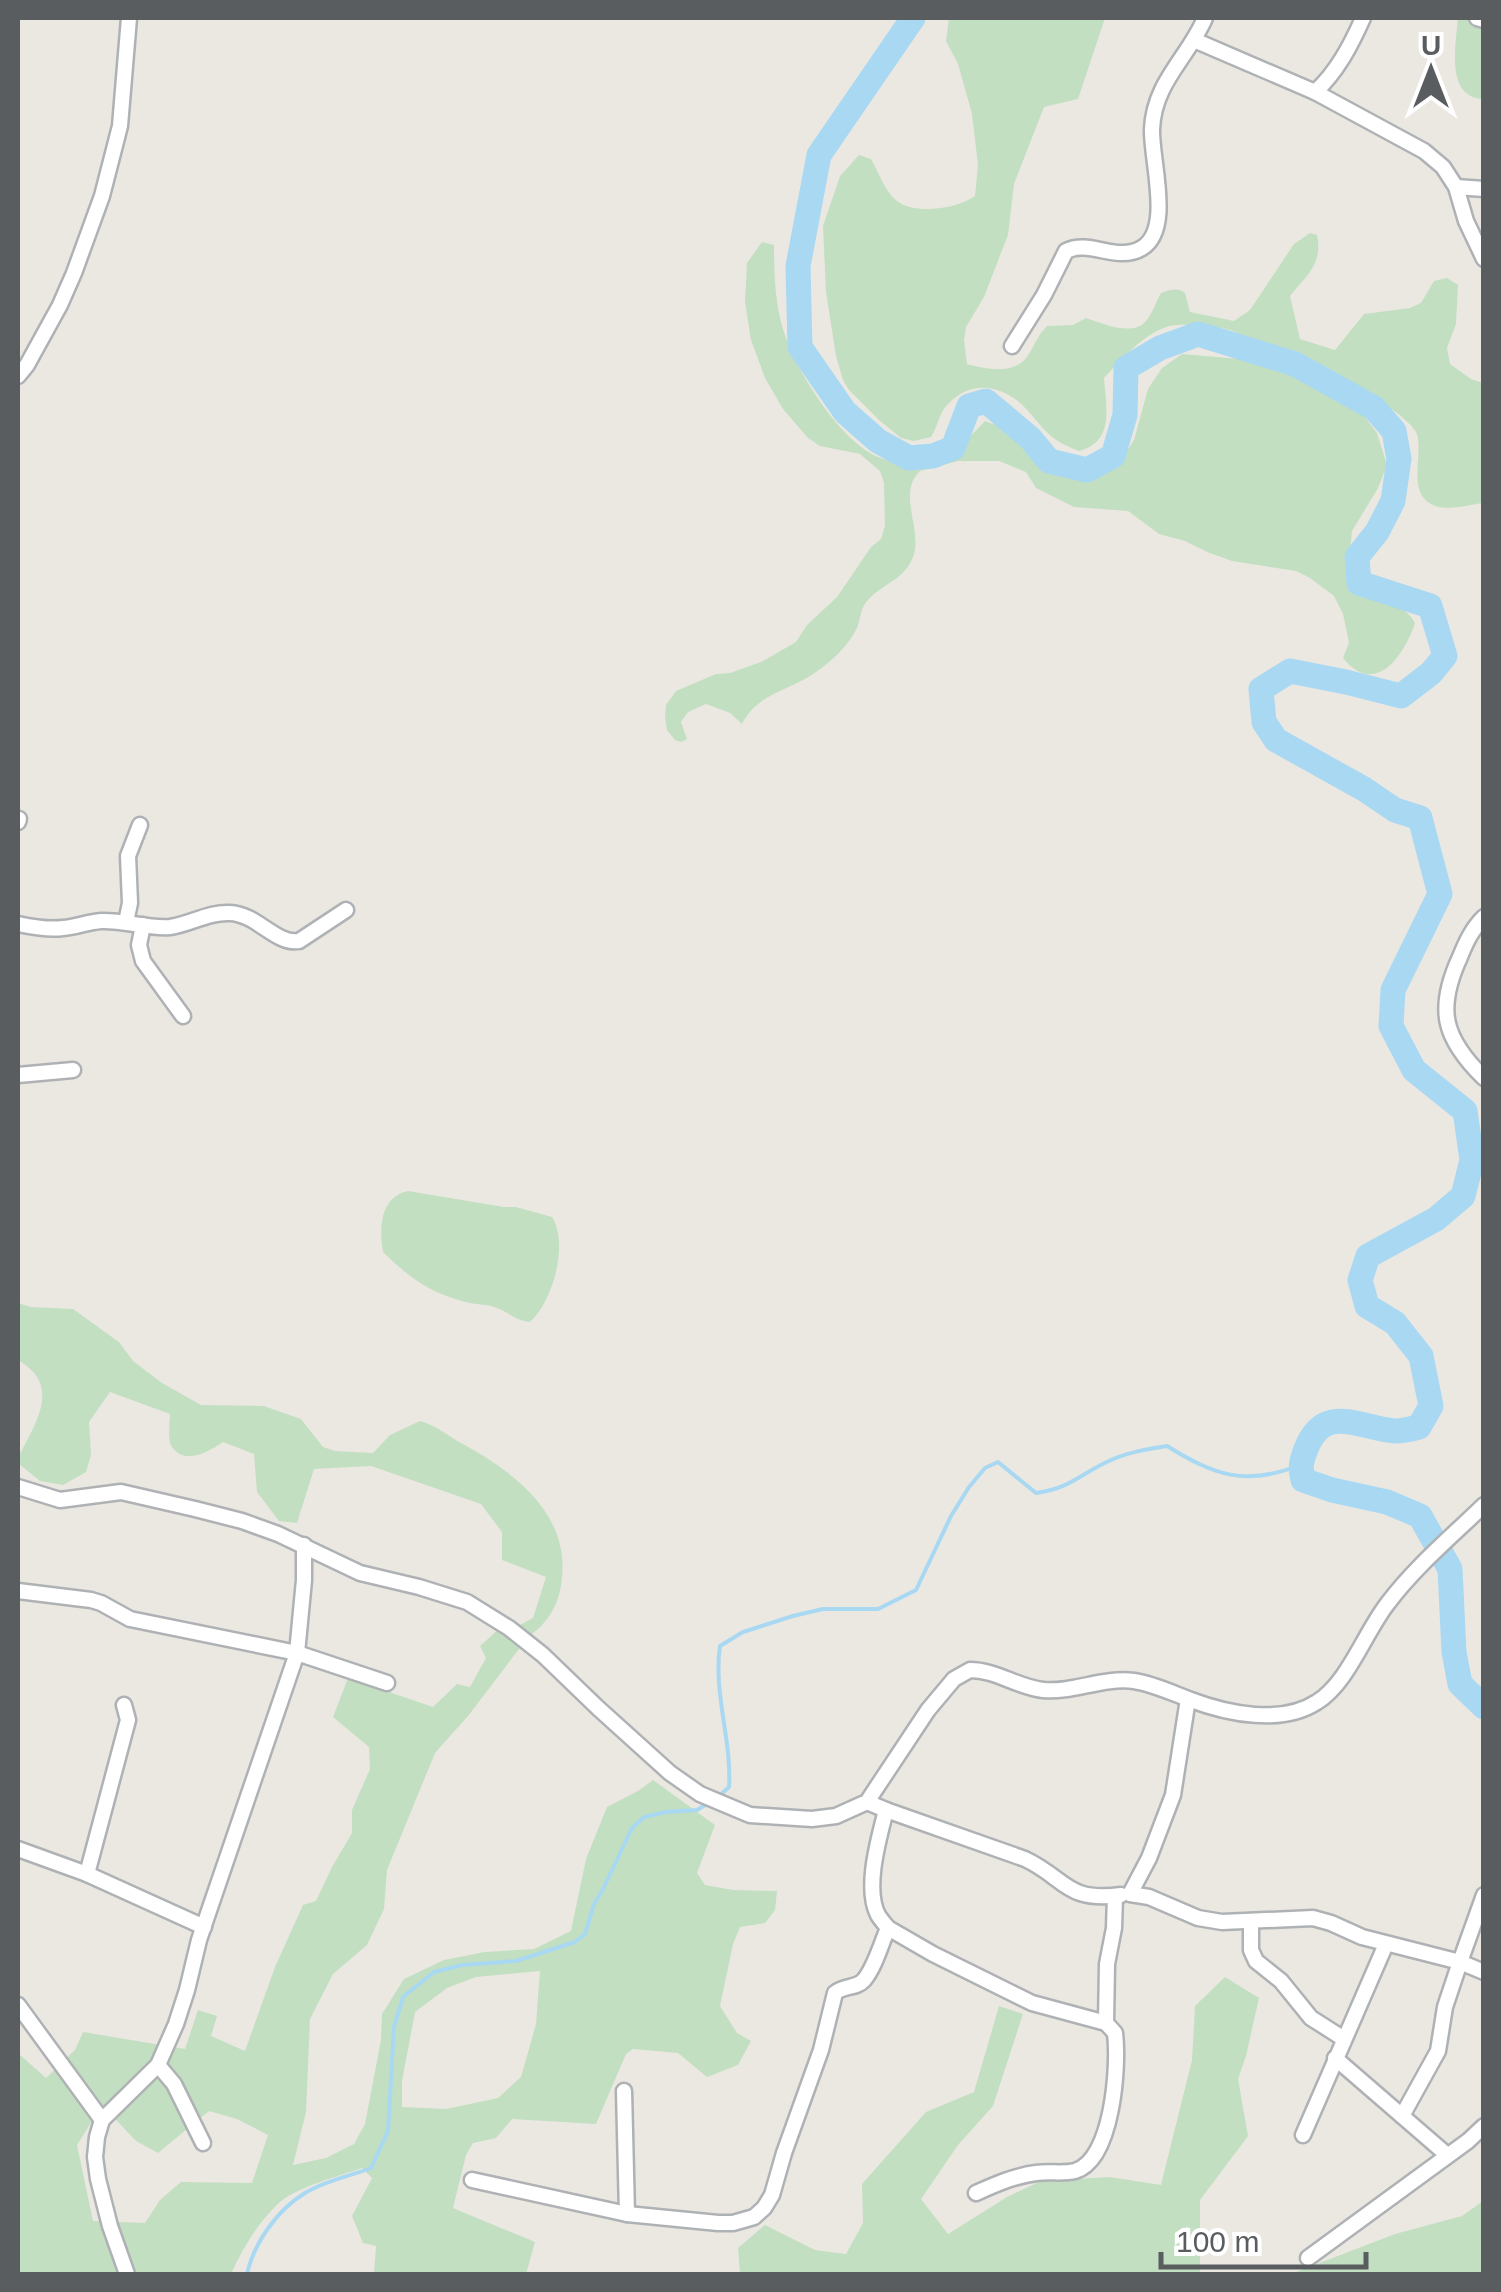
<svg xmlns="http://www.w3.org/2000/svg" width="1501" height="2292" viewBox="0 0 1501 2292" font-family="Arial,sans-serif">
	<rect width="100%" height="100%" fill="#ebe8e2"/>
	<g fill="#c3dfc1" fill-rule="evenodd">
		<path d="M949 18H1105L1078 99 1044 107 1014 184 1008 235 984 297 966 327 964 340 967 364C986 369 1016 376 1029 354 1035 344 1038 335 1047 326L1073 325 1086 318C1101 323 1131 336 1144 323 1152 316 1156 301 1161 293 1170 290 1177 287 1185 293L1190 312 1234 321 1250 310 1294 244 1310 233 1317 235C1323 264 1307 275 1290 296L1300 339 1335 350 1364 314 1410 308 1421 303 1434 281 1447 278 1458 285 1456 324 1447 348 1450 364 1471 379 1483 383V503C1469 505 1444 512 1431 504 1406 490 1425 452 1416 432 1406 412 1318 360 1295 352 1279 346 1259 346 1243 338 1233 333 1241 334 1230 330 1216 326 1184 323 1169 326 1143 334 1122 359 1104 378 1106 408 1115 441 1079 451 1069 447 1059 443 1051 436 1039 426 1031 412 1019 402 996 384 970 382 949 403 939 412 938 426 931 437L914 441 901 438 879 420 849 390 843 380 836 356 826 292 823 226 840 176 859 155 871 159C879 173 885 192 897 201 915 215 957 209 975 196L978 165 972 114 958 64 946 41Z"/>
		<path d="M1458 18H1483V99C1445 97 1456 44 1458 18Z"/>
		<path d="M762 242 774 245C774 272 775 303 783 329 794 368 843 448 884 459 901 464 928 463 944 456 961 448 973 433 985 421L1010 430 1035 458 1046 465 1080 479 1092 478 1104 472 1127 451 1134 440 1148 389 1162 368 1182 354 1263 361 1320 383 1343 396 1362 413 1377 433 1387 465 1378 488 1352 531 1348 573 1359 595C1380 601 1405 603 1415 623 1404 656 1375 698 1343 658L1349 643 1343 614 1334 596 1310 578 1296 571 1232 561 1207 552 1185 541 1159 534 1128 511 1074 507 1036 488 1026 472 999 461H958L920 471C894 496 929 536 909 565 899 581 880 586 868 600 860 608 861 618 857 628 848 646 832 661 816 672 790 691 757 693 742 724L730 713 706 704 688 712 681 722 687 739 681 742 675 740 667 730 665 718 666 705 676 691 716 674 730 673 761 662 796 642 807 625 837 597 871 547 881 539 885 526 884 483 880 471 860 454 820 446 808 438 783 409 765 378 751 340 745 302 747 263Z"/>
		<path d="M408 1191 504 1207H516L552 1217C569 1244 553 1301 530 1322 513 1320 508 1311 494 1307 486 1304 478 1305 470 1303 431 1294 411 1279 383 1252 379 1228 380 1197 408 1191Z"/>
		<path d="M18 1303 31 1307 73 1309 119 1342 133 1361 162 1383 201 1405 264 1406 301 1419 323 1447 335 1451 373 1453 390 1435 420 1421C435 1425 447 1435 461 1443 515 1472 573 1516 561 1585 558 1606 547 1624 529 1636L468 1716 435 1753 387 1870 384 1909 367 1945 333 1974 310 2019 306 2112 293 2165 326 2158 354 2144 365 2124 381 2040 382 2014 404 1979 444 1960 485 1952 534 1949 571 1931 586 1859 607 1807 638 1791 653 1780 715 1825 697 1873 705 1885 733 1890 777 1891 775 1910 765 1923 740 1927 733 1944 720 2006 737 2033 751 2041 738 2065 707 2077 678 2053 633 2049 626 2054 596 2124 512 2119 496 2138 473 2143 466 2155 453 2208 535 2242 526 2274H374L376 2246 363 2243 352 2216 372 2178 362 2168C339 2176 298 2187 280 2202 258 2222 243 2248 231 2274H18V2053L46 2078 75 2050 83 2032 185 2049 198 2010 217 2016 211 2036 245 2051 275 1967 303 1905 316 1901 332 1867 352 1833V1810L370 1769 369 1747 333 1717 348 1678 433 1707 457 1684 470 1687 486 1658 480 1646 500 1628 520 1625 533 1618 546 1577 502 1560V1532L481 1504 371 1466 314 1469 297 1523 279 1521 257 1492 254 1454 223 1442C210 1451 185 1466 172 1447 167 1440 170 1423 170 1414L110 1392 89 1422 91 1455 86 1472 63 1485 40 1481 18 1463V1458C35 1423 63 1386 18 1360ZM540 1971 536 2024 521 2077 498 2098 446 2109 402 2107V2081L415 2012 447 1988 476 1977ZM102 2105 136 2141 158 2153 209 2111 237 2119 268 2135 252 2183 181 2182 160 2200 145 2223 93 2221 77 2145Z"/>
		<polygon points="1225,1977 1259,1998 1246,2056 1238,2079 1248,2136 1200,2200 1200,2274 740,2274 738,2248 765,2225 815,2250 846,2254 863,2223 862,2184 926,2112 974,2092 999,2006 1023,2014 993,2106 958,2145 921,2199 948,2234 1007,2197 1041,2181 1110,2177 1161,2185 1192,2060 1195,2006"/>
		<polygon points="1483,2201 1483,2274 1291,2274 1395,2234 1462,2216"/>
	</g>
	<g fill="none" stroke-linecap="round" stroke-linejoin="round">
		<g stroke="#a9d8f3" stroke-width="4">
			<path d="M719 1796 729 1787C732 1740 713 1693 720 1646L743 1632 793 1616 823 1609H878L916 1590 951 1516 969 1487 985 1468 998 1462 1036 1493C1070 1489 1081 1473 1111 1460 1129 1452 1148 1449 1167 1446 1214 1475 1245 1487 1300 1465"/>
			<path d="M247 2274C254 2243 277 2210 305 2193 324 2181 350 2176 371 2168L388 2131 394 2027 403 1997 434 1972 462 1965 516 1961 575 1942 585 1934 594 1904 603 1889 632 1828 644 1817 666 1812 697 1810 707 1804"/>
		</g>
		<path stroke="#a9d8f3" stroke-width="25" d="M913 18 819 155 798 266 800 347 845 412 878 441 909 458 933 456 953 448 969 406 986 401 1030 438 1049 461 1087 470 1113 456 1125 415 1126 368 1160 348 1198 334 1295 364 1374 408 1394 431 1399 459 1393 501 1377 532 1357 557 1359 583 1430 606 1445 656 1431 673 1401 696 1346 682 1290 671 1261 689 1264 722 1276 740 1364 789 1395 810 1420 818 1440 894 1393 990 1391 1026 1414 1070 1465 1111 1472 1160 1463 1196 1436 1219 1368 1256 1360 1280 1367 1306 1395 1323 1421 1356 1431 1406 1419 1427C1411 1429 1403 1431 1395 1431 1359 1428 1324 1402 1306 1449 1301 1462 1300 1467 1303 1480L1332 1490 1387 1502 1420 1516 1450 1569 1454 1652 1460 1684 1484 1707"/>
		<defs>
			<g id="street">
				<polyline points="1477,18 1484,20"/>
				<polyline points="1194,40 1315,92 1424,151 1443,167 1456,187 1466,221 1484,259"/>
				<path d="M1315 92C1337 72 1351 45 1363 18"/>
				<polyline points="1456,187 1484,189"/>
				<path d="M1012 346 1044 295 1066 251C1090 239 1117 263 1142 248 1173 229 1151 161 1152 129 1154 82 1188 58 1205 18"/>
				<polyline points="18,376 27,365 60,305 74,273 102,196 120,126 129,18"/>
				<polyline points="18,822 19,819"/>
				<path d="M1484 917C1472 929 1466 942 1460 957 1436 1009 1443 1038 1484 1078"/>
				<polyline points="126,922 130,903 128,856 140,825"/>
				<path d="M18 924C32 927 48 930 63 928 76 927 88 922 101 921 124 920 148 929 170 927 191 924 208 912 230 913 257 914 276 945 299 941L346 910"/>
				<polyline points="143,925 139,945 143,961 183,1016"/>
				<polyline points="18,1075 73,1070"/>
				<path d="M18 1487 60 1500 121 1492 195 1509 242 1521 278 1534 360 1573 419 1587 467 1602 509 1628 543 1655 598 1708 670 1773 700 1794 750 1815 812 1819 836 1816 867 1802 928 1710 954 1679 970 1670C996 1670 1017 1687 1043 1690 1073 1693 1102 1677 1134 1681 1154 1684 1172 1693 1191 1700 1228 1714 1282 1725 1317 1702 1348 1683 1365 1632 1388 1603 1415 1567 1451 1537 1484 1505"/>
				<polyline points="18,1591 91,1600 101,1603 130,1619 297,1653 387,1683"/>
				<polyline points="1188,1699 1173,1795 1149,1858 1130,1894 1149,1897 1198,1918 1222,1922 1313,1918 1331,1923 1362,1937 1460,1962 1484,1895"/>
				<path d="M886 1810 1025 1859C1067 1879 1065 1902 1121 1895"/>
				<polyline points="18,1849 87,1874 204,1927"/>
				<polyline points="87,1874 128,1720 124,1705"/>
				<polyline points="1251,1921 1251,1950 1256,1961 1281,1981 1311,2018 1344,2039"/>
				<polyline points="888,1928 933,1954 1032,2003 1106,2023"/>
				<polyline points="18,2005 102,2120"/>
				<polyline points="1335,2058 1446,2154"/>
				<polyline points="158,2065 174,2084 203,2143"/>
				<polyline points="624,2091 627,2214"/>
				<polyline points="1402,2116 1438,2051 1445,2007 1460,1962 1484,1972"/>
				<polyline points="1303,2135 1386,1944"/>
				<path d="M472 2180 627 2214 718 2223H733L754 2217 764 2208 772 2195 784 2153 821 2050 835 1993C844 1985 856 1989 864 1980 875 1967 881 1944 888 1928 885 1924 881 1920 878 1915 864 1888 879 1838 886 1810L867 1802"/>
				<path d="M976 2193C996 2184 1014 2176 1036 2173 1049 2171 1063 2174 1075 2171 1113 2160 1119 2065 1115 2033L1106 2023 1107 1964 1114 1928 1115 1896"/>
				<polyline points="1308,2258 1468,2141 1484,2126"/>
				<polyline points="127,2274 110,2226 98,2179 95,2157 97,2137 102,2120 158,2065 176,2024 187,1990 199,1940 297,1653 304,1580 304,1545"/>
			</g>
		</defs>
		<use href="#street" stroke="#afb2b5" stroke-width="19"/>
		<use href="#street" stroke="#fff" stroke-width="14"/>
	</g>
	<rect width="1501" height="2292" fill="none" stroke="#5a5d60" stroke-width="40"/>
	<g transform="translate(1431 70)" stroke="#ffffff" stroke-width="8" paint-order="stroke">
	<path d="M0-8L18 38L0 25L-18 38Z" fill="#5a5d60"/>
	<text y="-15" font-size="28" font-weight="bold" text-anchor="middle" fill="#5a5d60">U</text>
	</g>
	<path d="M1161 2252v15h205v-15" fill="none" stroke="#5a5d60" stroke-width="5"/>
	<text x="1176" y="2252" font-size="30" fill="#5a5d60" stroke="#ffffff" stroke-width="8" paint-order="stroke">100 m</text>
</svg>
